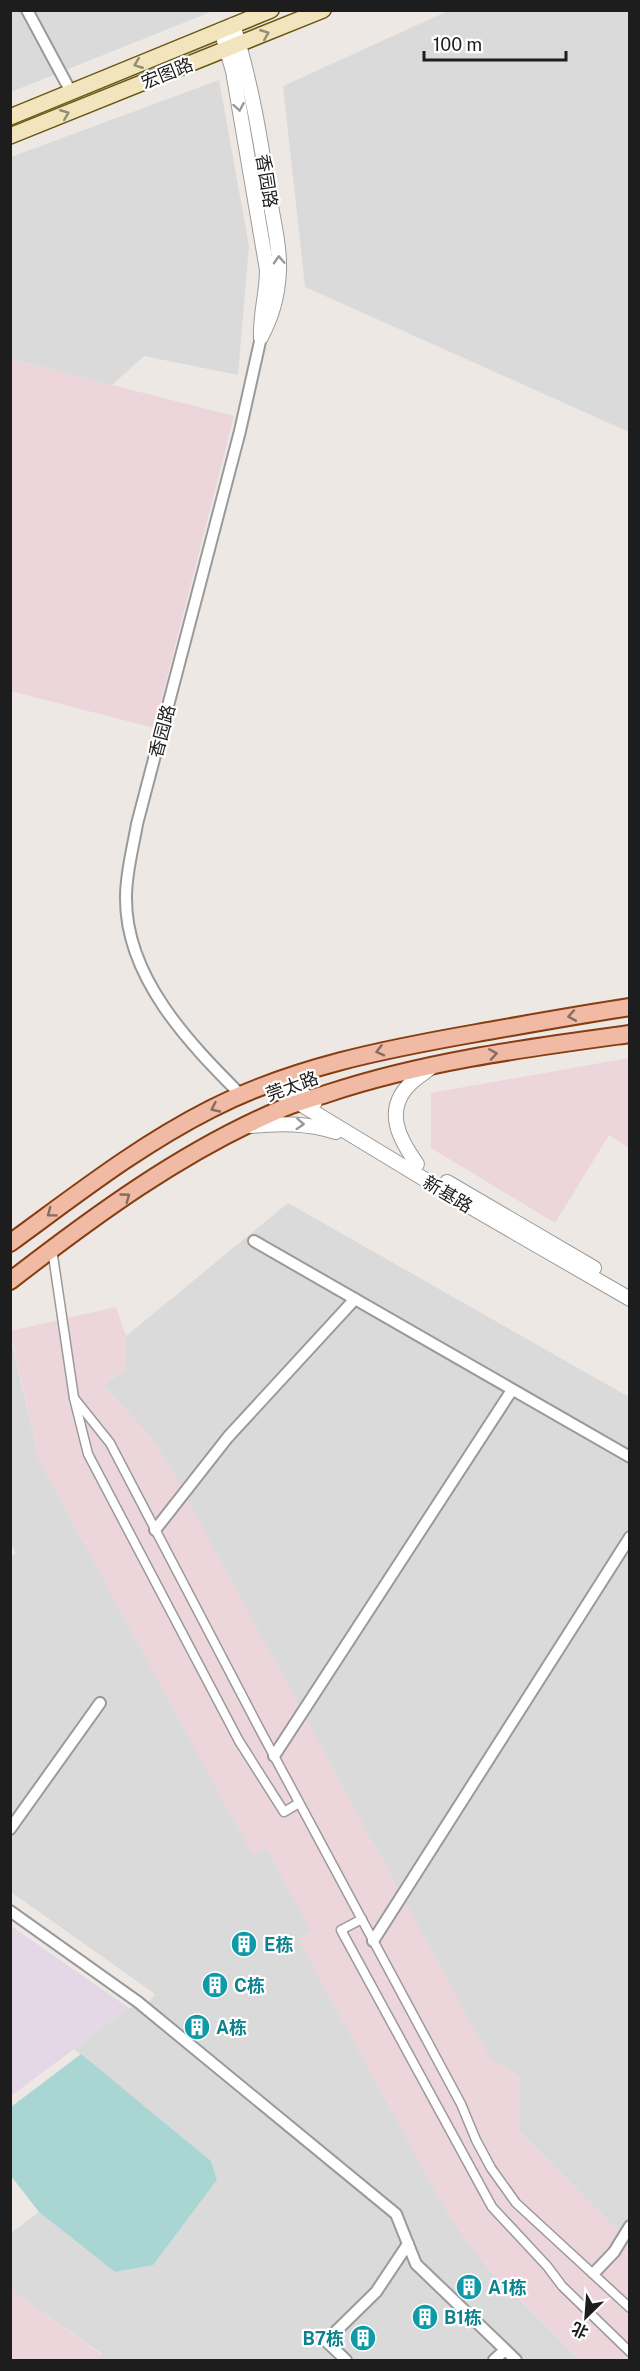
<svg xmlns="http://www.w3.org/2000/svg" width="640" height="2371" viewBox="0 0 640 2371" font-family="'Public Sans','Noto Sans SC',sans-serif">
	<rect width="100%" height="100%" fill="#ede8e4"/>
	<g fill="#dbdadb">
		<polygon points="450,10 629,11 629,432 305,287 283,86"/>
		<polygon points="11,11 213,11 11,92"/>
		<polygon points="219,80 249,246 238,375 144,356 112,385 11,359 11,157"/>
		<polygon points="288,1203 629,1397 629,2242 520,2132 520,2077 489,2057 157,1444 103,1385 125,1371 126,1336"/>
		<polygon points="10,1335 40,1462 253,1855 267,1848 312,1932 299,1940 442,2203 463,2236 487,2267 580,2360 94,2360 102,2354 14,2292 11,2287 11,2233 39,2212 115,2272 152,2265 217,2180 211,2161 74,2049 129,2008 147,2005 155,1994 11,1892 10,1558 16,1553 10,1542"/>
	</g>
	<g fill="#ecd5db">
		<polygon points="10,359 234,416 154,728 11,691"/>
		<polygon points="629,1058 629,1148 609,1135 555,1223 431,1148 431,1093"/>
		<polygon points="116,1307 126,1336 125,1371 103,1385 157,1444 489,2057 520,2077 520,2132 629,2242 629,2360 580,2360 487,2267 463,2236 442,2203 299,1940 312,1932 267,1848 253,1855 40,1462 10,1331"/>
		<polygon points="11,2287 14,2292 102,2355 94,2360 11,2360"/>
	</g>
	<polygon fill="#e4d7e6" points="11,1926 129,2008 11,2096 10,2096"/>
	<polygon fill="#a9d6d3" points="81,2054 211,2161 217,2180 153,2265 115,2272 39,2212 11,2176 11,2107"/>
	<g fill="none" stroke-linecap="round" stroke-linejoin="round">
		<defs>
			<g id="pedestrian">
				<polyline points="52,1249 74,1398 88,1454 239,1741 284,1812 299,1803"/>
				<polyline points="74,1398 110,1443 258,1726 461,2104 476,2140 491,2168 516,2203 630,2308"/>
				<polyline points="362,1919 341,1930 492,2207 547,2266 562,2286 630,2352"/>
			</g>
			<g id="minor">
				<polyline points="27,10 71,92"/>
				<path d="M242 1096C189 1043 125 977 126 897 126 872 133 848 137 824L240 431 261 337"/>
				<polyline points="254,1241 630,1457"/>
				<polyline points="155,1530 228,1437 355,1299"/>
				<polyline points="274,1756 512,1390"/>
				<polyline points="10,1829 100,1703"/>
				<polyline points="10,1911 138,2002 396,2214 416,2264 516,2360"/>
				<polyline points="373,1941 630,1537"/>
				<polyline points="594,2273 614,2252 630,2226"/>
				<polyline points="346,2360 326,2341 376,2292 408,2244"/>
				<polyline points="494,2360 505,2350"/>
			</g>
			<g id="tertiary">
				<path d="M233 25C251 81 260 137 269 194 273 220 280 246 279 271 278 294 272 317 261 337"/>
				<path d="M221 30 233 71 267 270C267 293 260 314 261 337"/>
				<polyline points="282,1081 315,1102"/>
				<polyline points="269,1085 462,1202 630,1299"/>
				<path d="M251 1126C280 1123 307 1123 336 1132"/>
				<path d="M417 1164C400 1140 384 1112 408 1086 415 1078 426 1072 434 1065"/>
				<polyline points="447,1182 594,1268"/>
			</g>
			<g id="secondary">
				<polyline points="10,117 271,10"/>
				<polyline points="10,136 323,10"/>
			</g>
			<g id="primary">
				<path d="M10 1243C76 1195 138 1146 211 1109 293 1067 386 1049 477 1033 528 1024 578 1015 630 1007"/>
				<path d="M10 1281C94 1216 181 1152 279 1110 294 1103 310 1099 326 1094 425 1061 527 1048 630 1034"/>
			</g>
		</defs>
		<use href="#pedestrian" stroke="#9a9a9a" stroke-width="11"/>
		<use href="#minor" stroke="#9a9a9a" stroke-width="14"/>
		<use href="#tertiary" stroke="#9a9a9a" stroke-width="16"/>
		<use href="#secondary" stroke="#685811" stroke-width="18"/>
		<use href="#primary" stroke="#873d10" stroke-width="20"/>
		<use href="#pedestrian" stroke="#fff" stroke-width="8"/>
		<use href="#minor" stroke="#fff" stroke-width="10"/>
		<use href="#tertiary" stroke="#fff" stroke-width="14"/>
		<use href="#secondary" stroke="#f2e5be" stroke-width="15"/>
		<use href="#primary" stroke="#f1baa5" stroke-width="16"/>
	</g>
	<defs><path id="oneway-chevron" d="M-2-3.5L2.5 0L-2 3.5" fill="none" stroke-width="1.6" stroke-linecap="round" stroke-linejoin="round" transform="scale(1.5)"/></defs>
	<g stroke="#928b76">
		<use href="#oneway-chevron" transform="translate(265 34) rotate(-22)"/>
		<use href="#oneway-chevron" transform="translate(138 64) rotate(158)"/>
		<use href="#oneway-chevron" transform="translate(65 114) rotate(-22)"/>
	</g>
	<g stroke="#999">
		<use href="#oneway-chevron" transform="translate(239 107) rotate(80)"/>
		<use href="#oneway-chevron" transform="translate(279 260) rotate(-93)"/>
		<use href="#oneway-chevron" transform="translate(300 1124) rotate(4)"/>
	</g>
	<g stroke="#876c61">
		<use href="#oneway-chevron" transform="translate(572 1016) rotate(170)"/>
		<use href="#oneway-chevron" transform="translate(380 1051) rotate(166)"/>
		<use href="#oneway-chevron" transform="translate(493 1054) rotate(-9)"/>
		<use href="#oneway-chevron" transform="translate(215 1108) rotate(155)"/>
		<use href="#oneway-chevron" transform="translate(126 1197) rotate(-36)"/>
		<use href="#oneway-chevron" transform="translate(51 1213) rotate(143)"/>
	</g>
	<defs>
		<symbol id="building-disc" viewBox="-11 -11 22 22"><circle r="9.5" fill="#0f9aa8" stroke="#fff"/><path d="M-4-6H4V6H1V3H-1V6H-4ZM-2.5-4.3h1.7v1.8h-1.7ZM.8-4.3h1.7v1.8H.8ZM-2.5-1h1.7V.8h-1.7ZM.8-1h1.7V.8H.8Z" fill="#fff"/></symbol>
	</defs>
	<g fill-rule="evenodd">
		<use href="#building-disc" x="229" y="1929" width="30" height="30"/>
		<use href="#building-disc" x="200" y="1970" width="30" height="30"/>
		<use href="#building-disc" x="182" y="2012" width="30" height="30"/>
		<use href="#building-disc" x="454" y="2272" width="30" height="30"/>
		<use href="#building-disc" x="410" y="2302" width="30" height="30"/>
		<use href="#building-disc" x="348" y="2323" width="30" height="30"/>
	</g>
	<g text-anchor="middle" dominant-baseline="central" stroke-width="4.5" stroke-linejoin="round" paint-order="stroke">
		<g font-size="18" fill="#1d1d1d" stroke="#fff">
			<text transform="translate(167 73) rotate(-22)">宏图路</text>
			<text transform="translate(267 181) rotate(81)">香园路</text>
			<text transform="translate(162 731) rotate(-75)">香园路</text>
			<text transform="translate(292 1086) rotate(-20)">莞太路</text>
			<text transform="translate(448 1194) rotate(31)">新基路</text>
		</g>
		<g font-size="18" font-weight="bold" fill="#0d838f" stroke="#fff" text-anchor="start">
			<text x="264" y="1944">E栋</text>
			<text x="234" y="1985">C栋</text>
			<text x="216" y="2027">A栋</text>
			<text x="488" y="2287">A1栋</text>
			<text x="444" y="2317">B1栋</text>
			<text x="344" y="2338" text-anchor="end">B7栋</text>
		</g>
	</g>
	<rect width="640" height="2371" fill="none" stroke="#1d1d1d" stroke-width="24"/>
	<g transform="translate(586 2317) rotate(205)" stroke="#ffffff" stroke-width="4.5" paint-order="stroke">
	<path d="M0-4.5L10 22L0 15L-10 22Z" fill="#1d1d1d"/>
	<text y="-9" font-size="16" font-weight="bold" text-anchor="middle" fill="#1d1d1d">北</text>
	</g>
	<path d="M424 51v9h142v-9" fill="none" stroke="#1d1d1d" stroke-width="3"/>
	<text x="433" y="51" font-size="18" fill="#1d1d1d" stroke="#ffffff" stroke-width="4.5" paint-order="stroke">100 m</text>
</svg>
